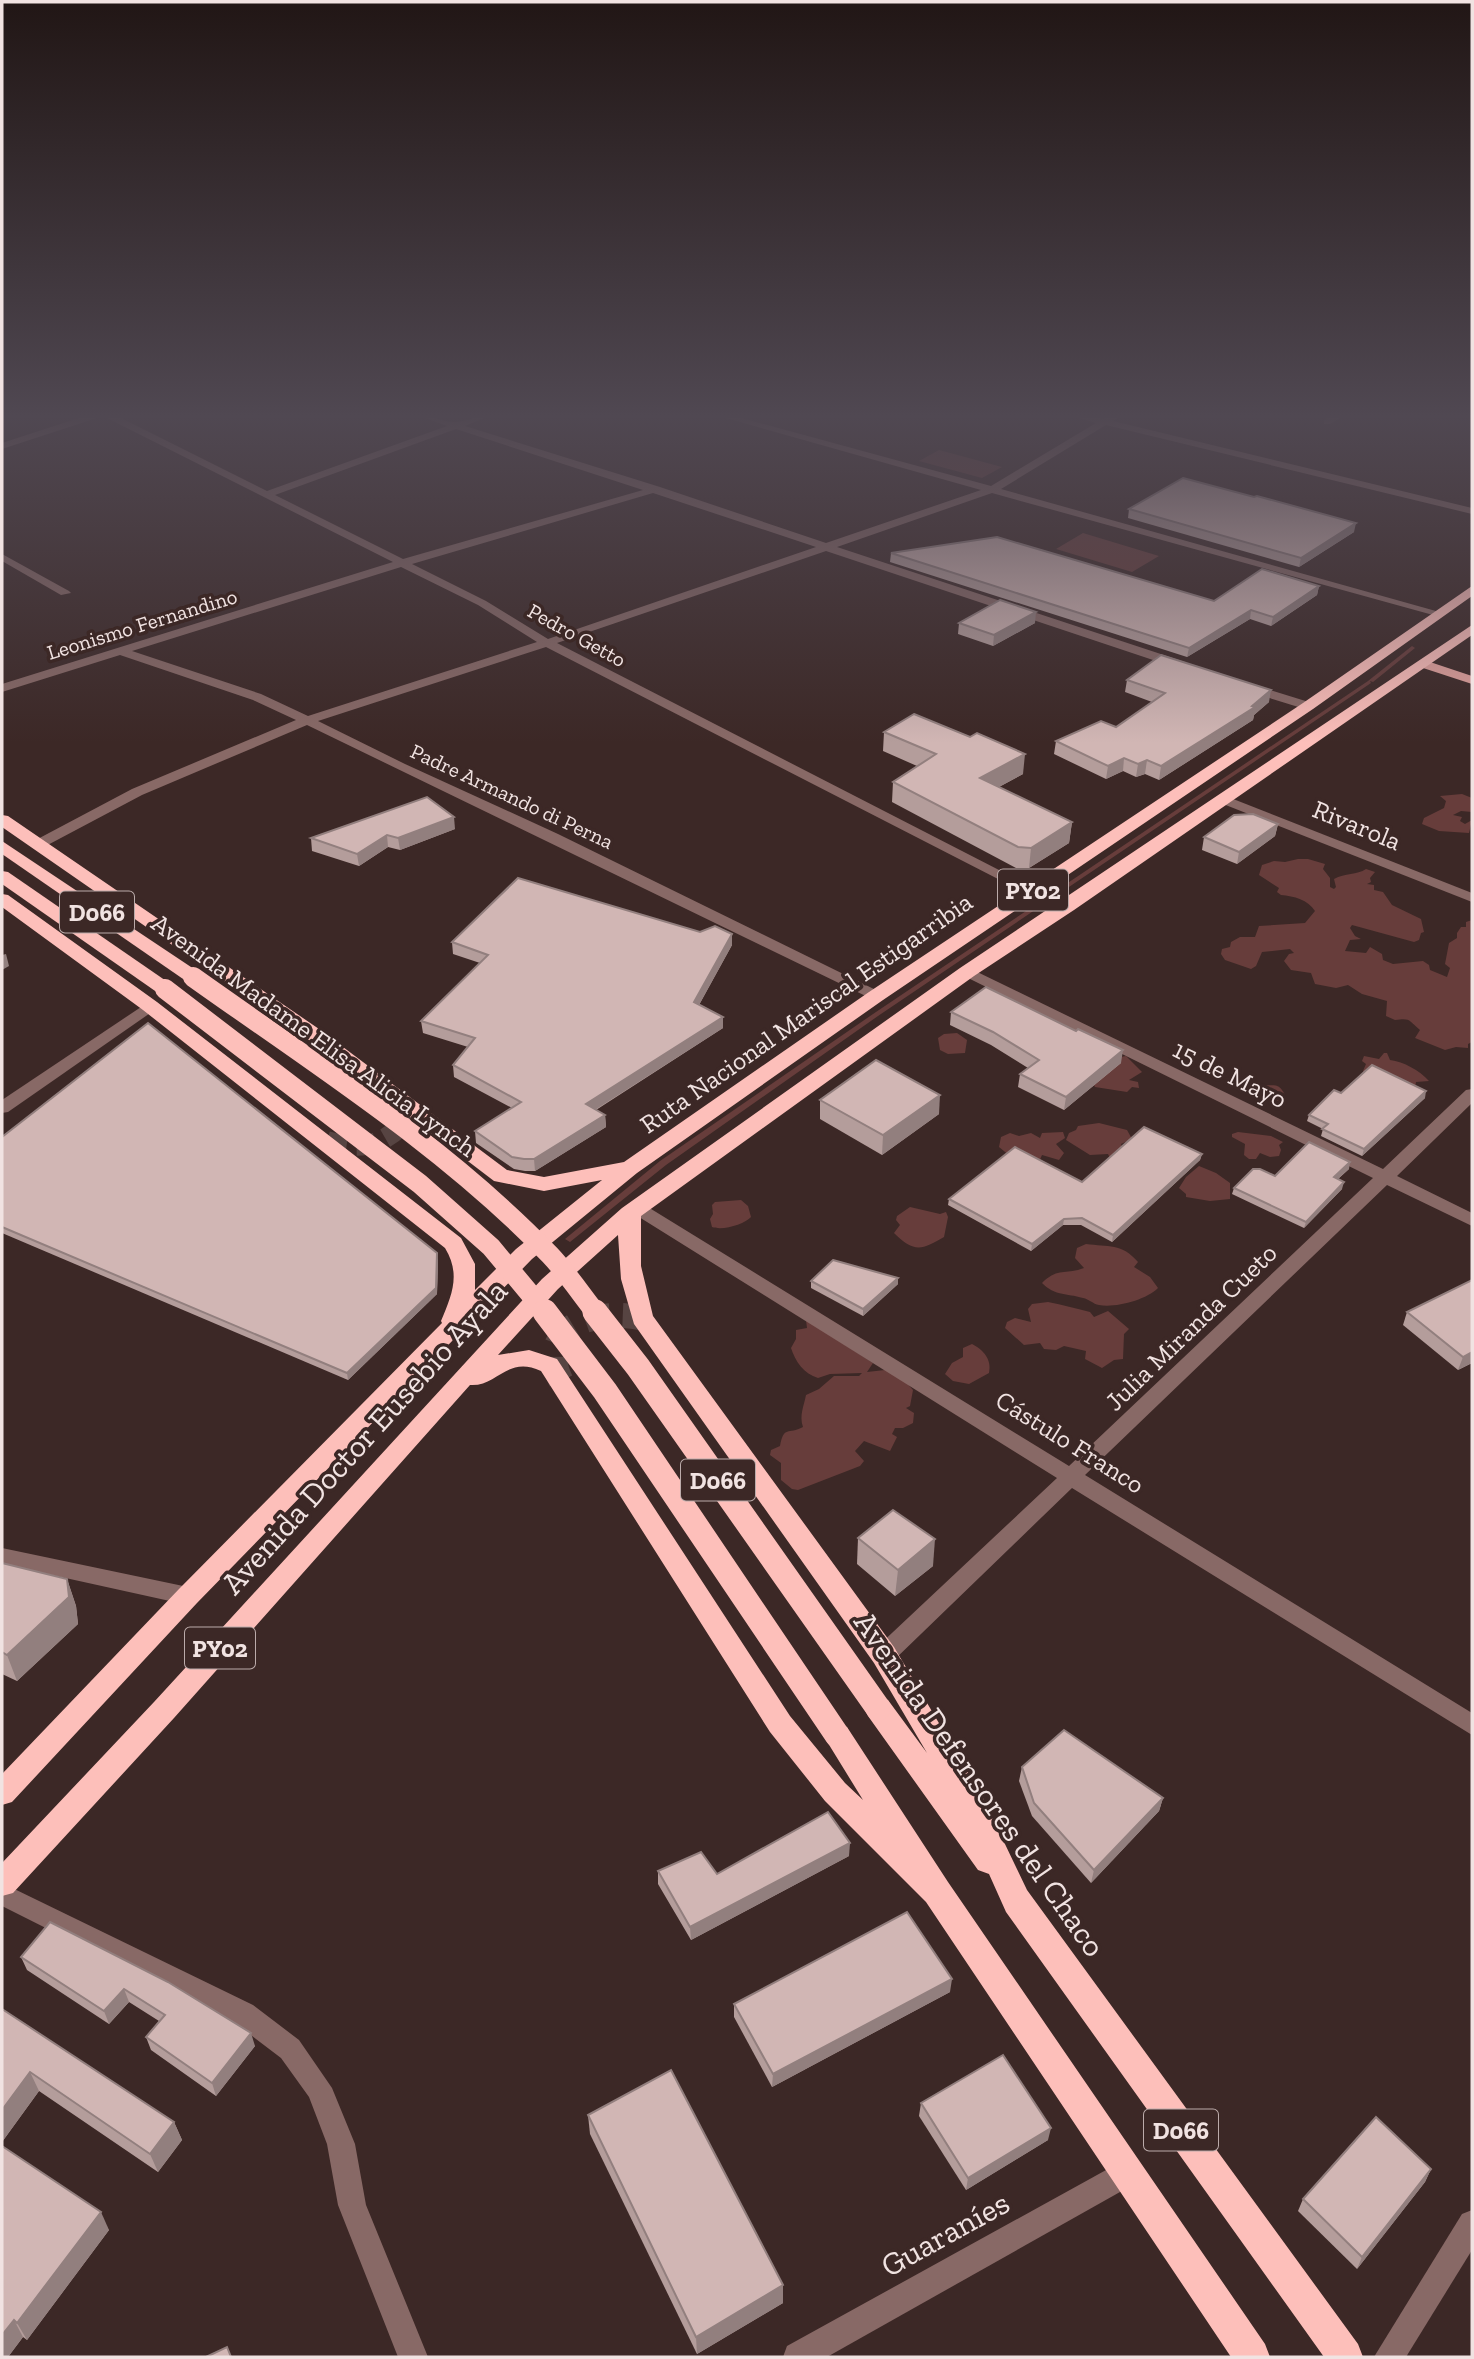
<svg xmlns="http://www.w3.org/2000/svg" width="1474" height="2359" viewBox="0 0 1474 2359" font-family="'Zilla Slab',serif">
	<rect width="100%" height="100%" fill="#3c2826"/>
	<g fill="#673d3b">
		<polygon points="939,450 1002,467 982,478 919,461"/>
		<polygon points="1083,533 1159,556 1132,572 1056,549"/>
		<polygon points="1412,646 1415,648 1373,682 1370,681 1371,683 878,1016 666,1165 570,1242 565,1239 660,1161 873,1014 1368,681"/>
		<polygon points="1462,794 1472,798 1472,812 1461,811 1453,815 1462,817 1460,821 1465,824 1472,820 1469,833 1439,831 1422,824 1424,818 1444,808 1446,801 1440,796"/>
		<path d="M1298 859H1308L1325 864 1323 869 1330 878V887L1334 889 1336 887 1334 879C1345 873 1357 875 1366 869L1375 872 1370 878 1371 882 1367 884 1374 885V890L1383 892 1392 905 1421 919 1424 932 1421 933 1419 940 1414 942 1352 925 1350 928 1355 936 1361 939 1350 940 1345 951 1366 953 1370 947 1382 954 1383 960 1393 964 1423 961 1429 965 1430 970 1447 977 1450 968 1445 964 1449 943 1457 938V933L1461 927H1466V922L1472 920V1042L1468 1044V1048L1456 1047 1445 1050 1415 1038 1420 1030C1408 1020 1411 1018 1395 1020L1386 1016 1387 1001 1362 994 1348 985 1336 988 1315 984 1311 973 1291 970 1284 961 1289 954 1294 953 1290 949 1262 952 1256 966 1251 969 1225 960 1221 954 1222 949 1230 947 1231 942 1240 937H1255L1259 926 1305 923 1315 911C1308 900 1294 896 1281 895L1277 892 1279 888 1259 875 1262 865 1274 861 1285 862Z"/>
		<polygon points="957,1033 967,1040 965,1053 948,1054 940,1050 938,1038 944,1034"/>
		<path d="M1384 1053H1387L1390 1060C1404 1062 1419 1070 1429 1081L1416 1082 1415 1088 1365 1075 1363 1071 1366 1064 1362 1061 1364 1056 1379 1059Z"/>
		<polygon points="1126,1056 1142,1072 1129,1080 1138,1082 1139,1088 1132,1087 1127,1092 1095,1087 1093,1083 1120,1057"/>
		<path d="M1256 1082C1272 1091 1278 1076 1287 1100L1281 1104 1274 1098 1243 1087Z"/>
		<polygon points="1099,1123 1127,1130 1132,1139 1121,1144 1122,1147 1110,1158 1108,1154 1090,1155 1066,1140 1069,1133 1076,1130 1078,1126"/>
		<polygon points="1063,1132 1065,1138 1056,1144 1064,1153 1059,1160 1042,1155 1039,1162 1010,1156 999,1147 1001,1137 1010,1133 1019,1136 1031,1133 1040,1138 1042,1133"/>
		<polygon points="1238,1132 1271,1136 1283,1142 1279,1145 1281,1150 1279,1156 1270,1157 1260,1153 1256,1159 1249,1159 1244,1155 1245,1144 1232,1137 1232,1134"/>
		<polygon points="1199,1166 1216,1173 1230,1183 1230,1199 1210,1201 1186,1197 1186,1194 1179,1188 1186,1177"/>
		<path d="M741 1200 748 1206 751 1217C745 1224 723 1231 712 1227L710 1219 713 1214 712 1205 715 1202Z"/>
		<path d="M910 1207 940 1214 946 1212 948 1217 944 1237C922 1250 914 1253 894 1233L900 1225 896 1220 897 1216Z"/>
		<path d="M1086 1244C1108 1247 1122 1243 1138 1262L1134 1267 1150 1277 1158 1288C1146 1300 1116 1308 1099 1305 1093 1304 1089 1299 1083 1298 1066 1293 1055 1296 1042 1283 1058 1267 1066 1275 1084 1268L1075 1258 1077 1248Z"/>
		<path d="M1048 1302C1063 1305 1075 1308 1090 1312L1094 1317 1108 1311 1129 1329 1124 1334 1123 1359 1114 1360 1102 1368 1085 1359 1086 1351 1064 1346 1056 1350 1044 1349 1040 1343 1024 1345 1005 1328 1007 1322 1015 1318 1031 1322 1028 1309 1032 1304Z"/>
		<path d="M806 1320 873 1363 867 1372 894 1369 913 1390 910 1406 906 1408 914 1413 913 1423 903 1428H895L892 1434 897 1437 890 1451 864 1441 855 1451 864 1461 860 1466 798 1490 792 1489 781 1480V1463L770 1455 771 1450 780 1446C784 1425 788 1435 803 1427 799 1415 804 1406 806 1395L819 1389 834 1376H859L862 1373 830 1374 818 1378C804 1374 795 1361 791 1348L796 1339V1330L807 1328Z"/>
		<path d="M972 1344C984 1350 992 1360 989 1373L969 1384 953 1381 945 1374 952 1363 963 1357V1348Z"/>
	</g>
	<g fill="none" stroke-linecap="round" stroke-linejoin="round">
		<path stroke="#574442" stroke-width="20" stroke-dasharray="20 10" stroke-linecap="butt" d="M327 1141C361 1151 385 1146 408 1118L406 1103"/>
		<path stroke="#574442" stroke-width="25" stroke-dasharray="25 13" stroke-linecap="butt" d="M561 1381C534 1325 600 1308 642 1318"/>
		<g fill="#886966" fill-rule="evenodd">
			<path d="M94 413H111L267 491 447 426 411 413C427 413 444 423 456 422 470 421 481 413 496 413L465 426 660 487 826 543 981 490 708 413H723L991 486 1096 423 1062 413H1078L1103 419 1114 413H1125L1113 421 1472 508V514L1106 425 1001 489 1443 613 1433 615 992 493 837 547 1185 662V668H1177L826 551 557 643 1036 889 1038 892 1036 895 1031 896 546 647 318 721 405 764 558 834 882 993 884 996 876 1001 307 725 142 795 42 848H32V842L132 789 296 720 253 700 120 655 2 692V684L393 562 103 416 2 449V443ZM456 429 643 490 403 559 275 495ZM653 493 816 547 548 639 486 601 412 564ZM401 567 478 605 537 642 308 716 261 694 132 651Z"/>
			<polygon points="1336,413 1348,413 1330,424 1324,424 1324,420"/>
			<polygon points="2,554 69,591 71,593 61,595 2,561"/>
			<polygon points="1251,684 1312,703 1314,706 1308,710 1247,691 1247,685"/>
			<polygon points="1223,795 1472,893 1472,902 1218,802 1216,799"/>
			<polygon points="967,967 1383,1169 1466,1090 1472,1089 1472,1103 1397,1176 1472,1213 1472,1226 1387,1185 1085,1475 1472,1713 1472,1735 1072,1488 892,1662 884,1664 876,1662 873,1655 876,1648 1057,1478 631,1212 628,1208 631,1204 643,1204 1069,1466 1373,1178 962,975 959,972"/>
			<polygon points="150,1001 156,1003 158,1006 156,1009 8,1112 2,1113 2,1100"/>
			<polygon points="2,1548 188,1587 196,1590 199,1596 196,1602 188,1605 2,1564"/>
			<polygon points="2,1883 253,2005 299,2040 332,2088 355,2144 366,2205 428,2357 398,2357 338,2205 327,2144 309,2097 281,2058 235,2023 2,1906"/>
			<polygon points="1126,2159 1136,2163 1140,2173 1136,2183 827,2357 783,2357 787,2346"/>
			<polygon points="1472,2210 1472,2250 1406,2357 1374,2357 1462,2214"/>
		</g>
		<polygon fill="#e3a39e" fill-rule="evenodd" points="1424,660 1472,676 1472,684 1420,667 1420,661"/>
		<g fill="#fdbfba" fill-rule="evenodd">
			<path d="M1472 586V596L1313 709 883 1000 637 1173 532 1259 197 1603 12 1802 2 1805V1774L179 1589 442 1323 441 1321C452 1295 461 1274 445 1248L143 1010 2 907V894L8 895 157 1002 461 1238 475 1264V1290L516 1249 602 1180 544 1191 494 1181 305 1037 2 827V815L8 816 319 1029 507 1170 544 1177 624 1162 869 992 1303 703Z"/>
			<path d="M1472 625V635L1074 910 974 976 641 1216V1266L653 1316 894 1647 982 1796 1027 1890 1358 2344 1363 2357H1324L1006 1912 989 1874 978 1870 868 1716 864 1708 868 1700 878 1696 888 1700 927 1753 874 1663 634 1324 621 1279 618 1235 558 1289 498 1355 529 1350 557 1359 790 1716 845 1783 863 1800 823 1735 827 1727 837 1723 847 1727 948 1882 1265 2344 1270 2357H1231L926 1902 825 1801 770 1732 541 1371C507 1355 497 1387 470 1385L174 1718 13 1893 2 1896V1863L154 1702 542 1279 622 1208 960 968Z"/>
			<polygon points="2,841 200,973 202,977 200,981 186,981 2,854"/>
			<polygon points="2,871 8,872 172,985 174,989 172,993 158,993 2,884"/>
		</g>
		<g stroke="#fdbfba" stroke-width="20">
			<path d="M193 977C315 1064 445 1146 550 1255 567 1273 581 1294 596 1313"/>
			<polyline points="165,989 420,1184 491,1247 546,1313"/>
		</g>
		<g stroke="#fdbfba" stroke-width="25">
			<polyline points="545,1312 605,1391 837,1735"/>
			<polyline points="595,1312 638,1367 878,1708"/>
		</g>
	</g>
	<g fill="#b49d9b">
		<polygon points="1129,509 1354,532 1299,567 1128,518"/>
		<polygon points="891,553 1214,601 1319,586 1317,595 1271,626 1250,619 1187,657 890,562"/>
		<polygon points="959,623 1035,623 993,646 958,634"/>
		<polygon points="1127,680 1269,702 1254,715 1253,720 1159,780 1145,774 1136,777 1123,771 1106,779 1054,754 1056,741 1116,727 1152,702 1125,692"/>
		<polygon points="884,732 1023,774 999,787 1072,822 1069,843 1029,868 1016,868 892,802 893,782 917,766 883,751"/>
		<polygon points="1278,824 1275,836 1237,864 1202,850 1204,837"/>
		<polygon points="455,829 400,850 388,847 359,866 312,851 311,838"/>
		<polygon points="452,942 732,945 699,1005 723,1028 596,1110 605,1115 606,1127 535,1171 525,1171 514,1169 476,1143 475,1131 512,1108 454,1077 453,1065 468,1047 423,1033 421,1021 480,963 453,954"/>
		<polygon points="951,1012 1121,1063 1064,1110 1018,1087 1020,1074 1028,1068 991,1045 950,1025"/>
		<polygon points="1341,1093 1425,1098 1362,1156 1321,1136 1323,1129 1307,1121 1309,1115"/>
		<polygon points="820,1100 939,1114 882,1155 820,1119"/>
		<polygon points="2,1137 438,1260 437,1294 348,1380 2,1233"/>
		<polygon points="1202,1154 1200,1160 1112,1242 1081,1225 1063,1225 1031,1251 948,1205 949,1199 1082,1182"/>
		<polygon points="1349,1169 1338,1179 1342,1189 1304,1228 1232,1194 1234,1188 1275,1176"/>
		<polygon points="898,1278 898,1284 863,1316 811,1288 811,1281"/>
		<polygon points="1472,1280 1472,1363 1458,1370 1403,1325 1407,1312"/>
		<polygon points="858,1538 933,1566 895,1596 857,1564"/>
		<polygon points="2,1563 67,1579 76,1606 78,1624 17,1681 2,1674"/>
		<polygon points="1022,1767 1163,1798 1159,1811 1091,1883 1032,1816 1019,1781"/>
		<polygon points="849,1856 691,1940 658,1884 658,1871 717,1874"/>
		<polygon points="50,1922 255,2046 216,2096 151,2050 146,2037 159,2021 129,2002 109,2024 27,1970 21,1957"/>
		<polygon points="950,1992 772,2087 734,2017 734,2004"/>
		<polygon points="2,2009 174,2122 182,2140 158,2172 39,2091 2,2142"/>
		<polygon points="921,2103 1048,2140 966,2190 919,2116"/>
		<polygon points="588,2115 783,2285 783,2303 697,2354 590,2134"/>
		<polygon points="2,2146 109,2230 27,2340 23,2337 8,2357 2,2357"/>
		<polygon points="1431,2169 1425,2182 1357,2269 1298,2211 1303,2199"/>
	</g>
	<g fill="#927f7e">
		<polygon points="1356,523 1354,532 1299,567 1301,558"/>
		<polygon points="1319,586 1317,595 1271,626 1273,617"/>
		<polygon points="1251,610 1250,619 1187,657 1189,648"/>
		<polygon points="1036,612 1035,623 993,646 994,635"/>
		<polygon points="1271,690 1269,702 1254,715 1253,720 1159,780 1161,766 1252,706"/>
		<polygon points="1025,754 1023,774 978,798 980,778"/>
		<polygon points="1124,758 1123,771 1106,779 1108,766"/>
		<polygon points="1147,760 1145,774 1136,777 1138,764"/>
		<polygon points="454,817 455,829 400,850 398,838"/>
		<polygon points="1072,822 1069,843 1029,868 1031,848"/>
		<polygon points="1278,824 1275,836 1237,864 1239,852"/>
		<polygon points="387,835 388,847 359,866 357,854"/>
		<polygon points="732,934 732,945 694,1014 694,1002"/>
		<polygon points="6,954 9,966 2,970 2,955"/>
		<polygon points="723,1017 723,1028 587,1115 586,1104"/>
		<polygon points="1123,1050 1121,1063 1064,1110 1066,1097"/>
		<polygon points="1426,1091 1425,1098 1362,1156 1364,1149"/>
		<polygon points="940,1095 939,1114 882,1155 883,1135"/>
		<polygon points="605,1115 606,1127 535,1171 534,1159"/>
		<polygon points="1202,1154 1200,1160 1112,1242 1113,1235"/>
		<polygon points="1350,1162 1349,1169 1332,1184 1334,1177"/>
		<polygon points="1344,1182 1342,1189 1304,1228 1306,1222"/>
		<polygon points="1064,1219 1063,1225 1031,1251 1032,1244"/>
		<polygon points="437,1253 438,1260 437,1294 348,1380 347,1373"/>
		<polygon points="898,1278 898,1284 863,1316 863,1309"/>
		<polygon points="1472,1352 1472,1363 1458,1370 1463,1357"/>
		<polygon points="935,1539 933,1566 895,1596 898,1570"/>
		<polygon points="67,1579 76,1606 78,1624 17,1681 7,1655"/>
		<polygon points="1163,1798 1159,1811 1091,1883 1094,1870"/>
		<polygon points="850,1843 849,1856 691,1940 690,1927"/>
		<polygon points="952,1979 950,1992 772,2087 773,2074"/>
		<polygon points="124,1989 129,2002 109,2024 104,2011"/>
		<polygon points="251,2033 255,2046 216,2096 212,2083"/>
		<polygon points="30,2072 39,2091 2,2142 2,2110"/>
		<polygon points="174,2122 182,2140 158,2172 150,2154"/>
		<polygon points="1051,2128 1048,2140 966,2190 968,2178"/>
		<polygon points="1431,2169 1425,2182 1357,2269 1362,2257"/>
		<polygon points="101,2212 109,2230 27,2340 17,2323"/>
		<polygon points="783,2285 783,2303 697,2354 696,2337"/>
		<polygon points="14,2320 23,2337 8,2357 2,2357 2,2335"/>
	</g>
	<g fill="#d1b6b4" stroke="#927f7e" stroke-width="2">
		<polygon points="1183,478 1254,497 1257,496 1356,523 1301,558 1129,509"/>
		<polygon points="997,537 1214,601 1262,569 1319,586 1273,617 1251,610 1189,648 891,553"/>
		<polygon points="1000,600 1036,612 994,635 959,623"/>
		<polygon points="1161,655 1271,690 1252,706 1255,707 1161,766 1147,760 1138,764 1124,758 1108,766 1056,741 1101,721 1116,727 1165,693 1127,680"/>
		<polygon points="914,714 970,737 977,733 1025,754 980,778 1072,822 1031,848 1018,847 893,782 936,754 884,732"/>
		<polygon points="427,797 454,817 398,838 387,835 357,854 311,838"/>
		<polygon points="1253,814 1278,824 1239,852 1204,837 1234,815"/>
		<polygon points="518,878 700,932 715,926 732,934 694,1002 723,1017 586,1104 605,1115 534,1159 524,1159 512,1157 475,1131 521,1102 453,1065 475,1038 421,1021 488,955 452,942"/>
		<polygon points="986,987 1076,1031 1078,1029 1123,1050 1066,1097 1020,1074 1039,1060 993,1032 951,1012"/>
		<polygon points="148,1023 437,1253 436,1288 347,1373 2,1227 2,1137"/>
		<polygon points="876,1060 940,1095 883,1135 820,1100"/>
		<polygon points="1372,1065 1426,1091 1364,1149 1322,1129 1328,1124 1309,1115 1334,1090 1341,1093"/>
		<polygon points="1144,1127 1202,1154 1113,1235 1082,1218 1064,1219 1032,1244 949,1199 1015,1147 1082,1182"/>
		<polygon points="1309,1142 1350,1162 1334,1177 1344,1182 1306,1222 1234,1188 1253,1169 1260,1169 1275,1176"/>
		<polygon points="833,1260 898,1278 863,1309 811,1281"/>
		<polygon points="1472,1280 1472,1352 1463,1357 1407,1312"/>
		<polygon points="893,1510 935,1539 898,1570 858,1538"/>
		<polygon points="2,1563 67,1579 69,1597 7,1655 2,1652"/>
		<polygon points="1064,1730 1163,1798 1094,1870 1034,1803 1022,1767"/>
		<polygon points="828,1812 850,1843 690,1927 658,1871 701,1852 717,1874"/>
		<polygon points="907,1912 952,1979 773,2074 734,2004"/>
		<polygon points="50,1922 168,1982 251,2033 212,2083 146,2037 165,2015 124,1989 104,2011 21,1957"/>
		<polygon points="2,2009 174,2122 150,2154 30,2072 2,2110"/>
		<polygon points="1003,2055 1051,2128 968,2178 921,2103"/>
		<polygon points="671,2070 783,2285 696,2337 588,2115"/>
		<polygon points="1376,2117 1431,2169 1362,2257 1303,2199"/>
		<polygon points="2,2146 101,2212 17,2323 14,2320 2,2335"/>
		<polygon points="227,2347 231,2357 206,2357"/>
	</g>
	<linearGradient id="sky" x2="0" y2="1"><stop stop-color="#211615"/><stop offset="0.56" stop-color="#504852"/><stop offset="1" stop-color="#504852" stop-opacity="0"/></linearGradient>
	<rect width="1474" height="743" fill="url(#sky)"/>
	<g text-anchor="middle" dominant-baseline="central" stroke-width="7" stroke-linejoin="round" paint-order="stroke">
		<g font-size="21" fill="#f1e3e2" stroke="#3c2826">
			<text transform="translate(142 624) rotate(-17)">Leonismo Fernandino</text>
			<text transform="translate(577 635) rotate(29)">Pedro Getto</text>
			<text transform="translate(512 796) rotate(25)">Padre Armando di Perna</text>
		</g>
		<g fill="#3c2826" stroke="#bbabaa" stroke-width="2">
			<rect x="998" y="869.5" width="70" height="41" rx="5"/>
			<rect x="60" y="891.5" width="74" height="41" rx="5"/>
			<rect x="681" y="1459.5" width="74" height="41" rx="5"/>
			<rect x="185" y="1627.5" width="70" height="41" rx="5"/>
			<rect x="1144" y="2109.5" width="74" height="41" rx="5"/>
		</g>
		<g font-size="24" font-weight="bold" fill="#f1e3e2">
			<text x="1033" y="890">PY02</text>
			<text x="97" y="912">D066</text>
			<text x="718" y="1480">D066</text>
			<text x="220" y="1648">PY02</text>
			<text x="1181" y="2130">D066</text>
		</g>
		<g font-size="26" fill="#f1e3e2" stroke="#3c2826">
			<text transform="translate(1357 825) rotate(22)">Rivarola</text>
			<text transform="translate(806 1013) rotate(-35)">Ruta Nacional Mariscal Estigarribia</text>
			<text transform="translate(314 1035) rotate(36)">Avenida Madame Elisa Alicia Lynch</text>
			<text transform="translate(1230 1074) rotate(26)">15 de Mayo</text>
			<text transform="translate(1191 1327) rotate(-44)">Julia Miranda Cueto</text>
			<text transform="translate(1070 1442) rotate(32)">Cástulo Franco</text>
		</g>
		<g font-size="32" fill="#f1e3e2" stroke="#3c2826">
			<text transform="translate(364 1437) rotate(-48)">Avenida Doctor Eusebio Ayala</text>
			<text transform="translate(980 1784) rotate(55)">Avenida Defensores del Chaco</text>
			<text transform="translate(945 2234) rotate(-29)">Guaraníes</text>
		</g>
	</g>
	<rect width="1474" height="2359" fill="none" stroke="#f1e3e2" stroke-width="7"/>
</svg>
